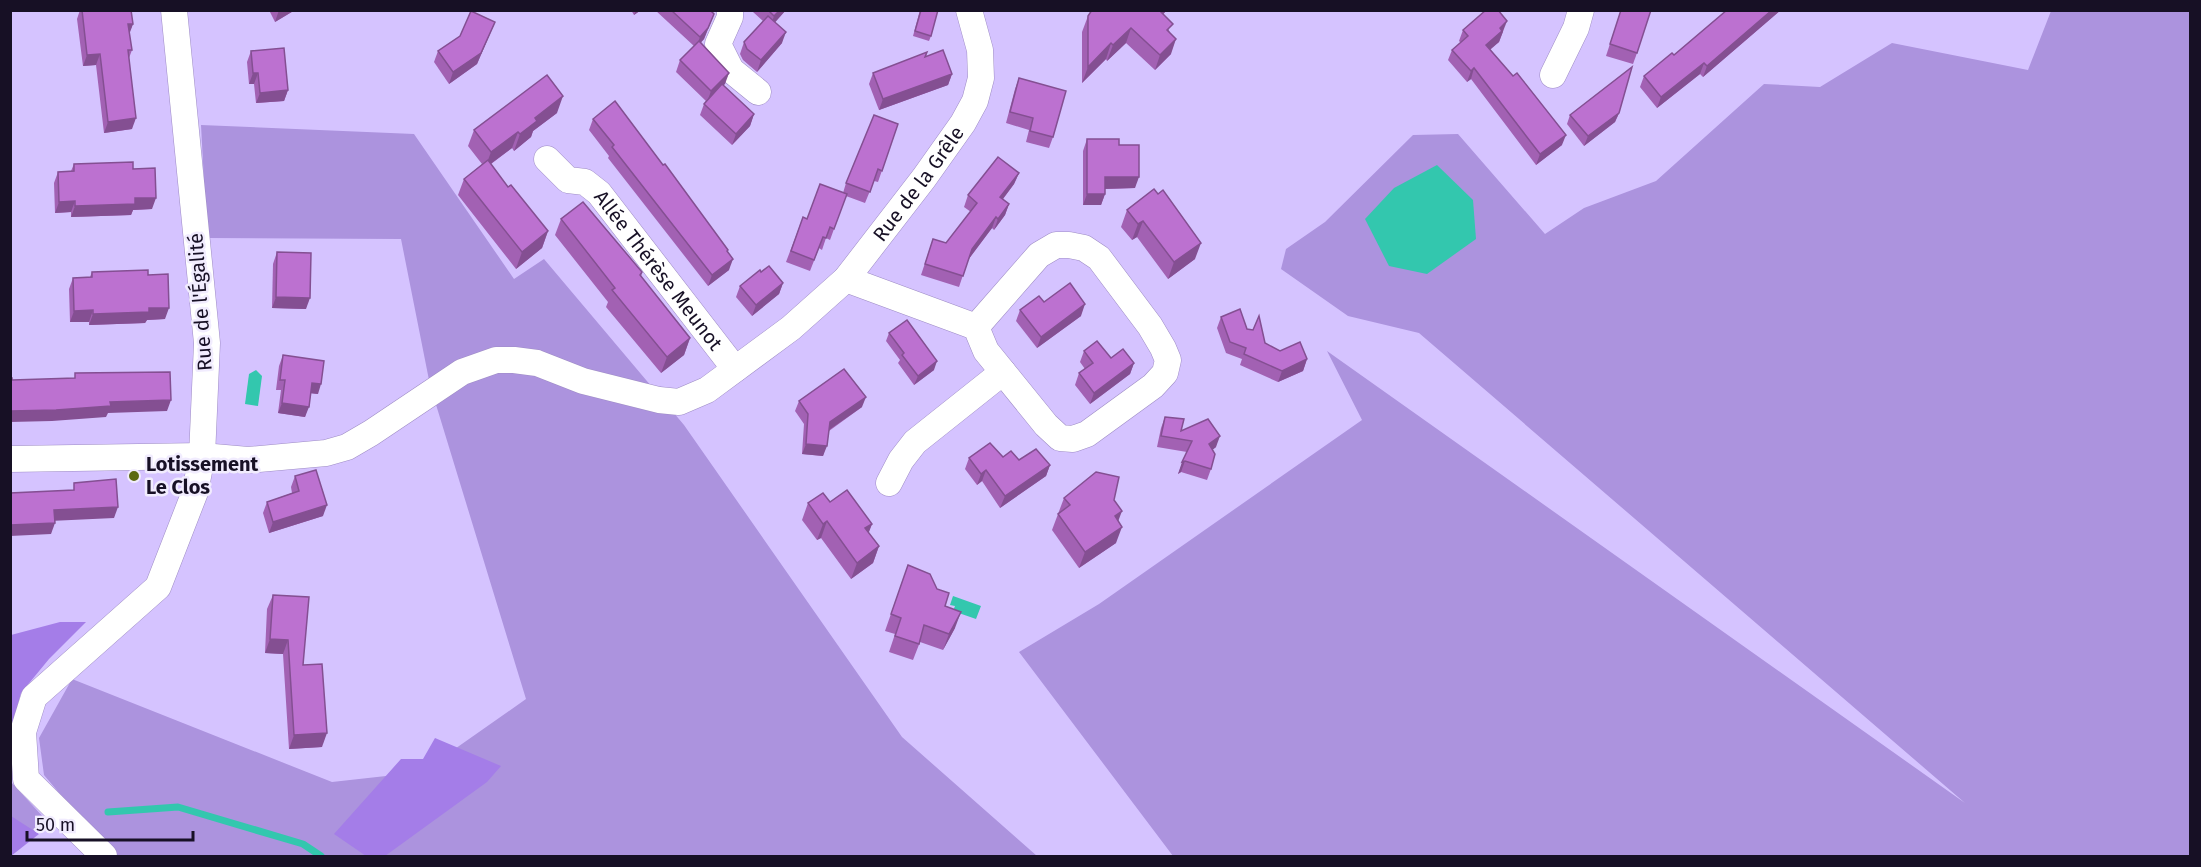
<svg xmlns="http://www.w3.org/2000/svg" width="2201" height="867" viewBox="0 0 2201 867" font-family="'Fira Sans',sans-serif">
	<rect width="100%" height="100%" fill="#d5c3ff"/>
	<g fill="#ac93de">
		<polygon points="2051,11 2190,11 2190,856 1173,856 1019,652 1099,604 1362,420 1327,351 1965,803 1419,333 1348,316 1281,269 1286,249 1325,222 1413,135 1458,134 1545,234 1584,208 1656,181 1764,84 1820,87 1892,43 2028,70"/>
		<polygon points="201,125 414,134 514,279 544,259 684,425 902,737 1037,856 118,856 97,838 44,775 39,738 72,679 332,782 422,772 526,699 430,385 401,239 207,238"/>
		<polygon points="11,782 46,820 11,853"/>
	</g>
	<g fill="#a47de8">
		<polygon points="60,622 86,622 49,659 21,693 11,731 11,635"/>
		<polygon points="435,738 501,766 487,782 385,856 366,856 334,834 401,759 423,759"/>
		<polygon points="11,816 39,834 11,856"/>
	</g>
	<g fill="#33c7ae">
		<polygon points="1437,165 1473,200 1476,239 1427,274 1389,266 1365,219 1394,188"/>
		<polygon points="256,370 262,376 258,406 245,404 249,374"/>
		<polygon points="953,596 981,606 976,619 953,611 955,606 950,605"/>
	</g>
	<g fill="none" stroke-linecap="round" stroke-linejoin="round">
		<polyline stroke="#33c7ae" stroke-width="7" points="108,812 178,807 303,844 321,856"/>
		<defs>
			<g id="minor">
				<polyline points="730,10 730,17 718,44 731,70 758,92"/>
				<polyline points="1553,75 1576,28 1581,10"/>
				<path id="s1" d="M547 159 568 180 585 182 599 193 735 369"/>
				<polyline points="846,279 976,327 986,351 1046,425 1060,438 1073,439 1087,434 1153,386 1165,373 1168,360 1163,348 1150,326 1099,258 1084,248 1069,245 1056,245 1039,255 976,327"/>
				<path id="s2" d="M10 459 202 456 248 460 326 453 347 447 371 433 462 372 496 360H514L537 363 583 381 659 400 679 402 707 390 791 328 846 279 924 178 963 123 975 101 981 78 980 50 969 10"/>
				<polyline points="889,483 901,460 915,442 1003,372"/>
				<polyline points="104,856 26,779 23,732 34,697 158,587 195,492 202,456 207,343 174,10"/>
			</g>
		</defs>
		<use href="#minor" stroke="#9e8cc5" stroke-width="27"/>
		<use href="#minor" stroke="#fff" stroke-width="26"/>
	</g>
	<g fill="#a261b3">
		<polygon points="80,10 131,10 133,24 129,33 132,50 129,58 132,129 104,133 96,65 83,66 77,19"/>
		<polygon points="269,10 295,10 275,22"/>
		<polygon points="631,10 641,10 634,15"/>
		<polygon points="655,10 710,10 714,14 704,39 701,42 729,73 723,85 754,114 750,126 732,145 700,115 704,104 706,101 676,72 680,60 694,46"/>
		<polygon points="753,10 786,10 775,22 782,43 757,72 743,60 740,54 744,42 763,21 753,12"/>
		<polygon points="920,10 931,36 929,41 913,36"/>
		<polygon points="1167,10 1163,14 1170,33 1171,54 1155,70 1126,43 1107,61 1106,59 1082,83 1082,32 1088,16"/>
		<polygon points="1621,10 1637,53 1633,64 1606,56"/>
		<polygon points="1727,10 1781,10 1703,77 1700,74 1657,108 1640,87 1644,76 1674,55"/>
		<polygon points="495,22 477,64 449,84 434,62 438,51"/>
		<polygon points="1463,30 1503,32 1502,34 1499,42 1490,49 1562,145 1536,165 1471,79 1467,82 1448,60 1452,50 1461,43 1459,41"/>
		<polygon points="251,51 288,90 284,101 256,103 254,84 249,84 247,62"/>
		<polygon points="873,73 952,74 948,85 879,110 869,84"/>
		<polygon points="1019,78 1053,137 1049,148 1026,142 1029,130 1006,123 1015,89"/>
		<polygon points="557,113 533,131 531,137 514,151 512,148 491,164 508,187 548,231 542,248 516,269 458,195 464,179 482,164 468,146 474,130"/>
		<polygon points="1619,113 1615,122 1584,146 1567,124 1570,115"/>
		<polygon points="593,119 728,252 729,270 708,286 608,158 609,156 589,130"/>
		<polygon points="898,124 878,182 874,181 865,203 846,196 830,240 826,238 822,250 819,248 810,271 786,262 803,217 807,219 843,193 846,183"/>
		<polygon points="1087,139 1119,145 1135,188 1105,189 1105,194 1101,205 1083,205 1083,151"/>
		<polygon points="74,164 133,169 152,209 133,210 131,215 71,217 71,212 55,213 54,183 58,172 71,171"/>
		<polygon points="1019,173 1014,184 1003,199 1009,204 1005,215 994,230 992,228 968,260 959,287 921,275 933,239 946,243 971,212 964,207 968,195"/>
		<polygon points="1154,189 1195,259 1168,279 1137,237 1132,240 1121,227 1127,210"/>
		<polygon points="561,219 642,272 641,277 690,338 684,355 661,373 606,307 608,302 555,235"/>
		<polygon points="277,252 306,309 272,308 273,264"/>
		<polygon points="92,272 148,275 165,319 147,320 145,323 89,325 89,322 70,322 69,289 73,278 90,277"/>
		<polygon points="761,272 783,283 779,294 752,316 736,297 740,286"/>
		<polygon points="1044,302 1081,316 1037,348 1016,321 1020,310"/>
		<polygon points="1221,317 1247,329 1265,343 1280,351 1307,359 1303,371 1278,382 1240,365 1242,359 1226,353 1217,328"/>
		<polygon points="889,333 934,370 914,385 898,363 900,360 886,341"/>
		<polygon points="1084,351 1111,358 1134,363 1130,374 1090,404 1075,385 1079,373 1085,369 1080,362"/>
		<polygon points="283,355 318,394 311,393 305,417 278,413 281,390 276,390 279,366"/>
		<polygon points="799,401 862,407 829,431 823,456 802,454 804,424 795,411"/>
		<polygon points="1165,417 1181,431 1216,447 1212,450 1211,469 1207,480 1181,472 1178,474 1187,452 1157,447 1161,428"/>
		<polygon points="1003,457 1050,465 1046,476 1000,508 982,481 977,485 965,469 969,458"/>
		<polygon points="295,476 323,516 269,533 263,513 267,502 292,493 291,487"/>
		<polygon points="1064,498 1114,500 1118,521 1116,543 1079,568 1052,530"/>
		<polygon points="830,502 872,524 868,533 879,546 873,563 851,579 821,538 817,540 802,520 808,503"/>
		<polygon points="908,565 945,606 955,628 943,650 920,642 913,660 889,652 895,634 885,631"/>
		<polygon points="273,595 303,665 322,747 289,749 283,654 265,653 267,609"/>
	</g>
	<g fill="#844f92">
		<polygon points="279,10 295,10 275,22"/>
		<polygon points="636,10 641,10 634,15"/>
		<polygon points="780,10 786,10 770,28 774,16"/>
		<polygon points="1158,10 1167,10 1152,26"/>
		<polygon points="1772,10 1781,10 1703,77 1707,66"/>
		<polygon points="714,14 704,39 696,48 700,37"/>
		<polygon points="1507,21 1499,42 1483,56 1486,45 1500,28"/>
		<polygon points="495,22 477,64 449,84 453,72"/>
		<polygon points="128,24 133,24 129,35"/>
		<polygon points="1131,28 1126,43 1107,61 1113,45"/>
		<polygon points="786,32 782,43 757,72 761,60"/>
		<polygon points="1176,39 1171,54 1155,70 1160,55"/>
		<polygon points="1111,43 1106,59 1082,83 1088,67"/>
		<polygon points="100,54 96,65 83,66 87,55"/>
		<polygon points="1704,63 1700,74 1657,108 1661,97"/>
		<polygon points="1474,68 1471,79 1467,82 1471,71"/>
		<polygon points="253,73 258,73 254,84 249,84"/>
		<polygon points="729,73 725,84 707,102 711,91"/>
		<polygon points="952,74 948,85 879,110 883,99"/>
		<polygon points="288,90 284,101 256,103 260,93"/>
		<polygon points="563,96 557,113 533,131 531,137 514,151 520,134 535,118"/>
		<polygon points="1619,113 1615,122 1584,146 1588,136"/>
		<polygon points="754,114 750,126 732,145 736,134"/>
		<polygon points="136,118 132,129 104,133 108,122"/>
		<polygon points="518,132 512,148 485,168 491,152"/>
		<polygon points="1566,135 1562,145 1536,165 1540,154"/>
		<polygon points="1019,173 1014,184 996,208 1000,197"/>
		<polygon points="1105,177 1139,177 1135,188 1101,189"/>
		<polygon points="1087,194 1105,194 1101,205 1083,205"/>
		<polygon points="135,198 156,198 152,209 133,210 131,215 71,217 75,206"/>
		<polygon points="75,201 71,212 55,213 59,202"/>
		<polygon points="1009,204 1005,215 994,230 998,219"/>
		<polygon points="996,217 992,228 968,260 972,249"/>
		<polygon points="1143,221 1137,237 1132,240 1138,224"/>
		<polygon points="548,231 542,248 516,269 522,252"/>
		<polygon points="1201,243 1195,259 1168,279 1174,262"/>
		<polygon points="733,259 729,270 708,286 712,275"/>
		<polygon points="783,283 779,294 752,316 756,305"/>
		<polygon points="276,297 310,298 306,309 272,308"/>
		<polygon points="1085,304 1081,316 1037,348 1041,337"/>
		<polygon points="149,308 169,308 165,319 147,320 145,323 89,325 93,314"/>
		<polygon points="93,310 89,322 70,322 74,311"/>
		<polygon points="690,338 684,355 661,373 667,357"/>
		<polygon points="1307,359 1303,371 1278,382 1282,371"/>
		<polygon points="937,361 934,370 914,385 918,376"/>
		<polygon points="1134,363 1130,374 1090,404 1094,393"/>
		<polygon points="312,383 321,384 318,394 308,393"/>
		<polygon points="866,397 862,407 826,432 830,422"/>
		<polygon points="171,400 167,411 108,413 106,417 52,421 10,422 10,411 110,402"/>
		<polygon points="282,403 309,407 305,417 278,413"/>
		<polygon points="1220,436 1216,447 1205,456 1209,444"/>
		<polygon points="806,444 827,446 823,456 802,454"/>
		<polygon points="1185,461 1181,472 1178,474 1182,462"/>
		<polygon points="1050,465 1046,476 1000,508 1005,496"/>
		<polygon points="986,470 982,481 977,485 981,474"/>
		<polygon points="327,505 323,516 269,533 273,522"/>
		<polygon points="118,507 114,518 50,521 54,510"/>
		<polygon points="1122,511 1116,527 1115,516"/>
		<polygon points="827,521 821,538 817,540 823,524"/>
		<polygon points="55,523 51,534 10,536 10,525"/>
		<polygon points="872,524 866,540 865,528"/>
		<polygon points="1122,527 1116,543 1079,568 1085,552"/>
		<polygon points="879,546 873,563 851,579 857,563"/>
		<polygon points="961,612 955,628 943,650 949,634"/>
		<polygon points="270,639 288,640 283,654 265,653"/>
		<polygon points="327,733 322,747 289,749 294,735"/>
	</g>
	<g fill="#bc71d0" stroke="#844f92" stroke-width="1.5">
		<polygon points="82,10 131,10 133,24 128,24 132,50 128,50 136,118 108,122 100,54 87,55"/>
		<polygon points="671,10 710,10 714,14 708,28 700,37"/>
		<polygon points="768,10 780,10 774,16"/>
		<polygon points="921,10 938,10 931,36 915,31"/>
		<polygon points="1092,10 1159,10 1173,24 1167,30 1176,39 1160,55 1131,28 1113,45 1111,43 1088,67 1088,16"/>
		<polygon points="1486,10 1498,10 1507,21 1500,28 1502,31 1486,45 1513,76 1517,73 1566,135 1540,154 1474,68 1471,71 1452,50 1468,36 1463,30"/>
		<polygon points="1621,10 1651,10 1637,53 1610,44"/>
		<polygon points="1727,10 1772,10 1707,66 1704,63 1661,97 1644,76 1672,53 1674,55"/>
		<polygon points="471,11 495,22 481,53 453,72 438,51 460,36"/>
		<polygon points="768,16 786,32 761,60 747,49 744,42"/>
		<polygon points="699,41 729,73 711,91 680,60"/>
		<polygon points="284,48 288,90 260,93 258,73 253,73 251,51"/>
		<polygon points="943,50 952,74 883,99 873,73 927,52 925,57"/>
		<polygon points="1632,67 1619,113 1588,136 1570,115"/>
		<polygon points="547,75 563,96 535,118 537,121 520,134 518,132 491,152 474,130"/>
		<polygon points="1019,78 1066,91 1053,137 1030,131 1033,118 1010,112"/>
		<polygon points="722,84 754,114 736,134 704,104"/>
		<polygon points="615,101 663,165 665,164 728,250 727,251 733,259 712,275 612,147 614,145 593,119"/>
		<polygon points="874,115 898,124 882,171 878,169 870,192 846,183"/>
		<polygon points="1087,139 1119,139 1119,145 1139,145 1139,177 1105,177 1105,194 1087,194"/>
		<polygon points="998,157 1019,173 1000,197 1009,204 998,219 996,217 972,249 963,276 925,264 933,239 946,243 977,203 968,195"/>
		<polygon points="488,160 508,187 511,185 548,231 522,252 464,179"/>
		<polygon points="133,162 133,169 155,168 156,198 135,198 135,204 75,206 75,201 59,202 58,172 74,171 74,164"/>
		<polygon points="820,184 847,194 834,229 830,227 826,238 823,237 814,260 791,251 803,217 807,219"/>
		<polygon points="1154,189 1158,194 1163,190 1201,243 1174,262 1143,221 1138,224 1127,210"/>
		<polygon points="583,202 642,272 640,275 690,338 667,357 612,290 615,288 561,219"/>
		<polygon points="277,252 311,253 310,298 276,297"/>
		<polygon points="769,266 783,283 756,305 740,286 760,270 761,272"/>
		<polygon points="148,270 148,275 168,274 169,308 149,308 149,312 93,314 93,310 74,311 73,278 92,277 92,272"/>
		<polygon points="1070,283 1085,304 1041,337 1020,310 1039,296 1044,302"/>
		<polygon points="1240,309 1247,329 1253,330 1259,316 1265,343 1280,351 1300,342 1307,359 1282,371 1244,354 1246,348 1230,342 1221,317"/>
		<polygon points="907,320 937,361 918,376 902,355 904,353 889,333"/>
		<polygon points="1097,341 1111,358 1123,349 1134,363 1094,393 1079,373 1093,363 1084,351"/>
		<polygon points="283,355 324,361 321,384 312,383 309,407 282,403 285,380 280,380"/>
		<polygon points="844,369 866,397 830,422 827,446 806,444 808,414 799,401"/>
		<polygon points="170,372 171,400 110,402 111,406 56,410 10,411 10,378 12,378 12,380 75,378 75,373"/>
		<polygon points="1165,417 1184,419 1181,431 1208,419 1220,436 1209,444 1215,454 1211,469 1185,461 1182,462 1192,441 1161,436"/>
		<polygon points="990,443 1003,457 1011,451 1019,460 1036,449 1050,465 1005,496 986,470 981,474 969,458"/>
		<polygon points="316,470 327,505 273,522 267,502 299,491 295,476"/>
		<polygon points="1096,472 1119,477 1114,500 1122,511 1115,516 1122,527 1085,552 1058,514 1070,505 1064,498"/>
		<polygon points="116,479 118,507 54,510 55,523 10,525 10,493 74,490 74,483"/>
		<polygon points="847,490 872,524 865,528 879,546 857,563 827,521 823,524 808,503 823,493 830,502"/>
		<polygon points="908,565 930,574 937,589 949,593 945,606 961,612 949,634 924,625 919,644 895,636 901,618 891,614"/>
		<polygon points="273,595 309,597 303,665 322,664 327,733 294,735 288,640 270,639"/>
	</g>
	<circle fill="#5c6a13" stroke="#f1ecfe" stroke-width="2" cx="134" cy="476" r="6"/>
	<g text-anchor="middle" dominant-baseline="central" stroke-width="5" stroke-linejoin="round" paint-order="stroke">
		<g font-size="20" fill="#171025" stroke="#f1ecfe">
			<text stroke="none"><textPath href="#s2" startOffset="1029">Rue de la Grêle</textPath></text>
			<text stroke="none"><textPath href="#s1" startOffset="162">Allée Thérèse Meunot</textPath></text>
			<text transform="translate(200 302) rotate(-94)">Rue de l'Égalité</text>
		</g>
		<g font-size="20" font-weight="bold" fill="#171025" stroke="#f1ecfe" text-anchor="start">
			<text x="146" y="464">Lotissement<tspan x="146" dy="23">Le Clos</tspan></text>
		</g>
	</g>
	<rect width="2201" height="867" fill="none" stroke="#171025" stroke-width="24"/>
	<path d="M27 831v9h166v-9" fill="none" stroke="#171025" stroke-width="3"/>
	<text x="36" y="831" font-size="18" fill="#171025" stroke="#f1ecfe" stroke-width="4.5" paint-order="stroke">50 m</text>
</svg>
